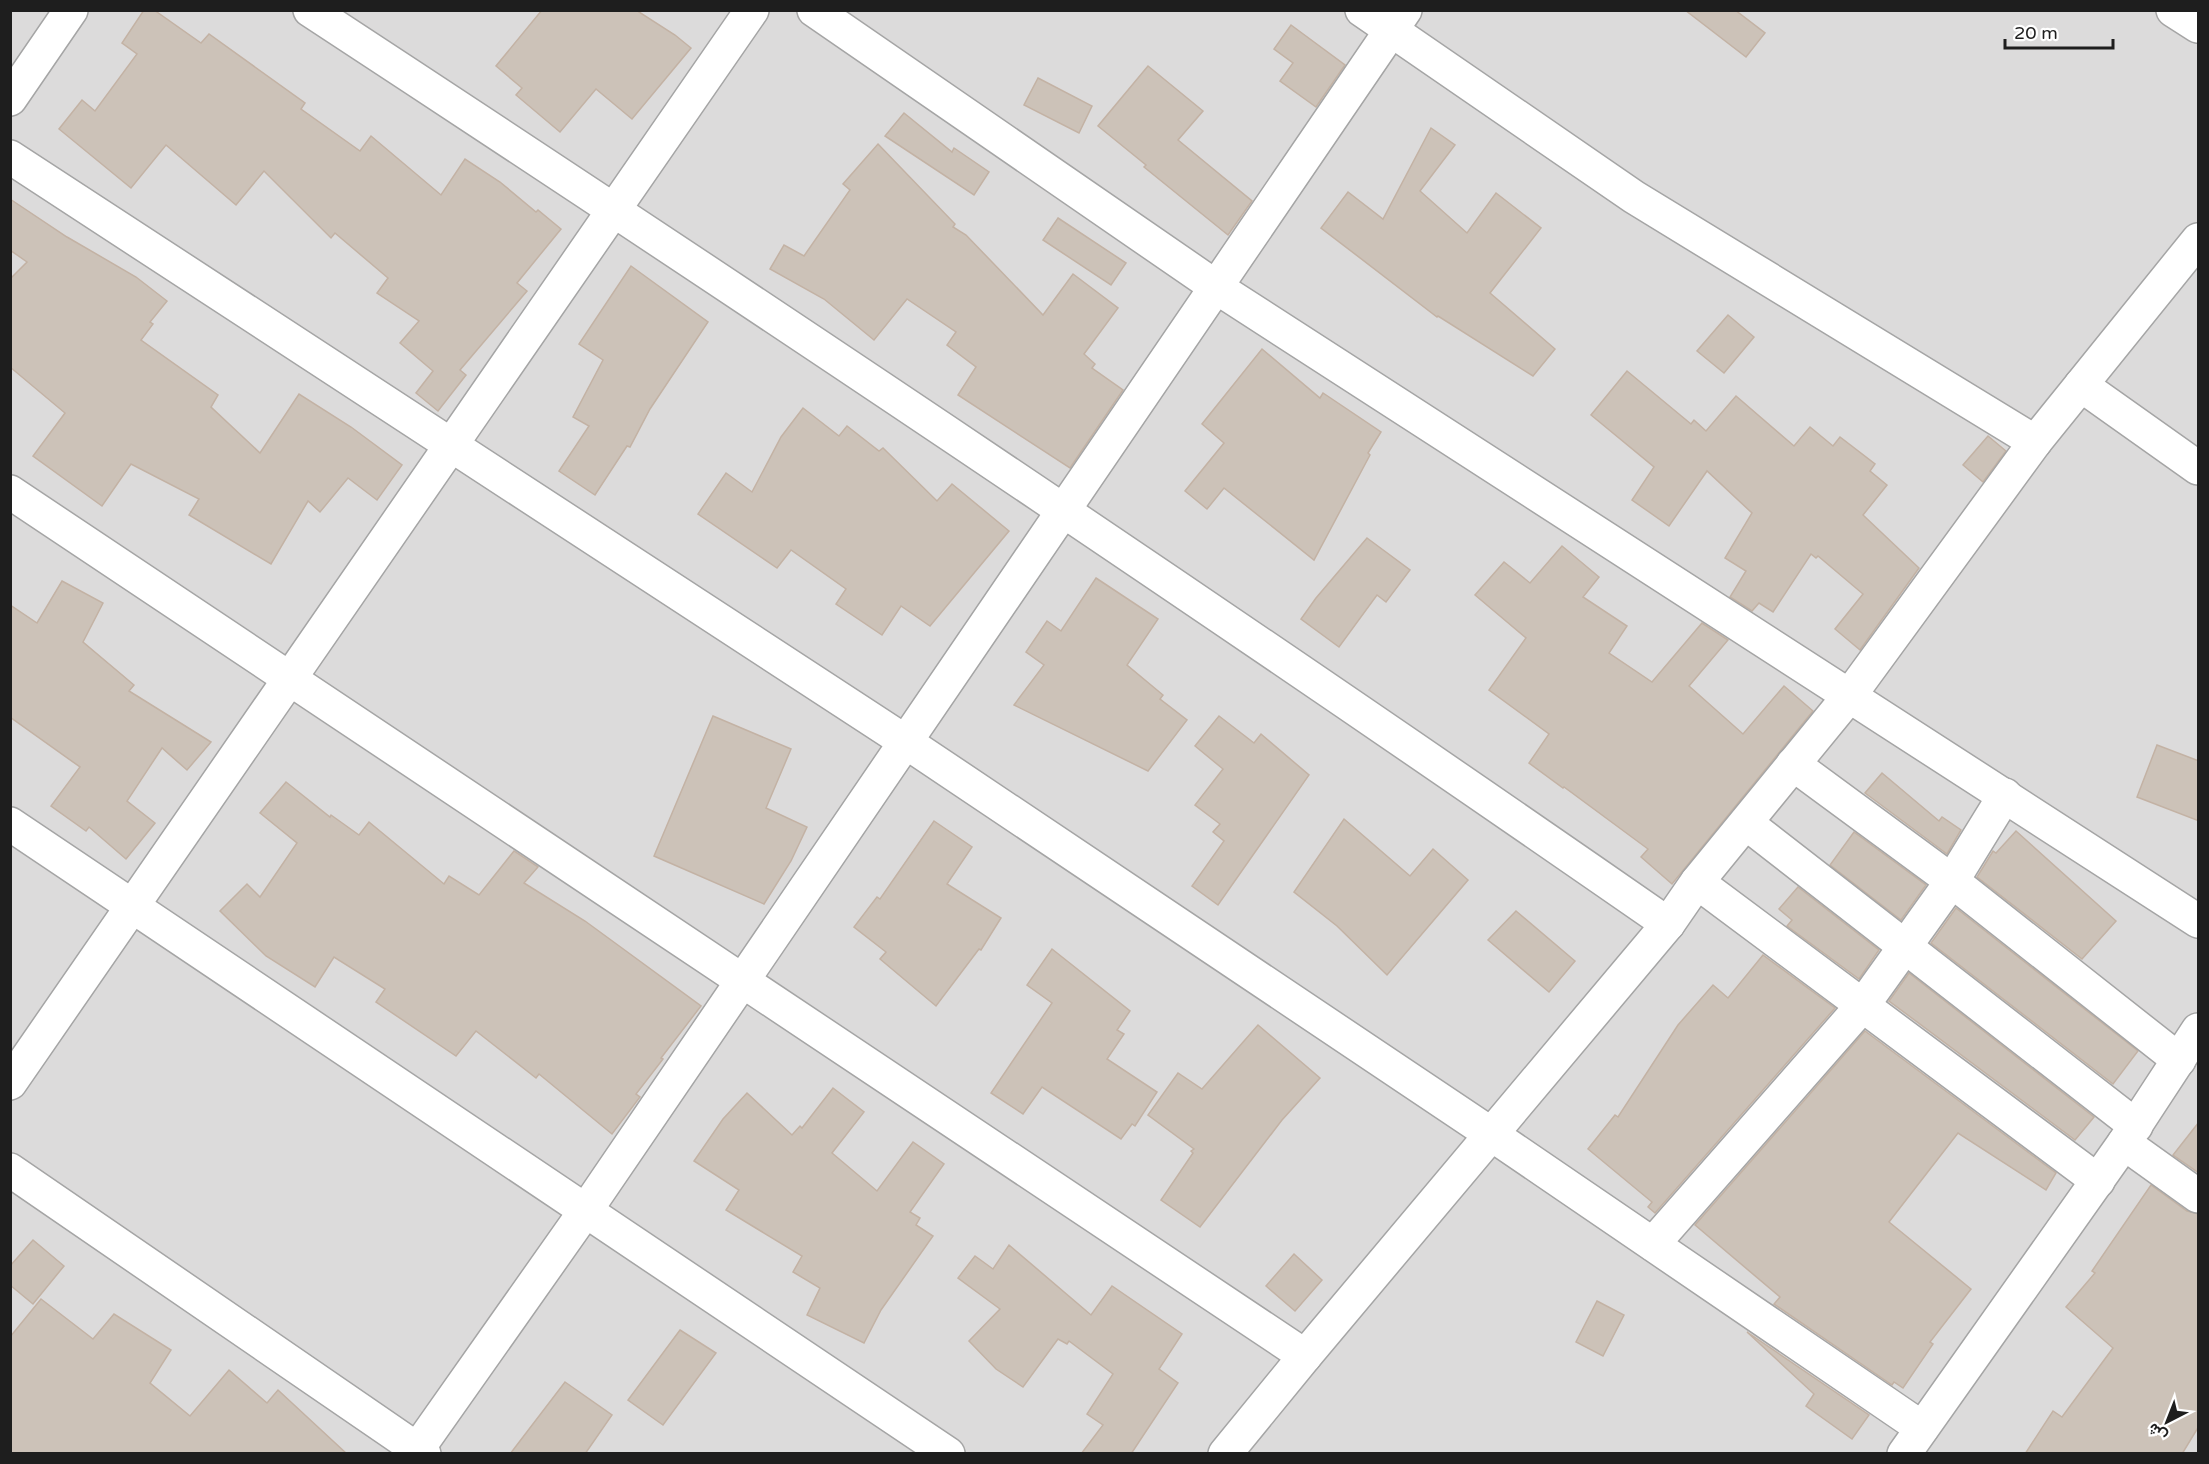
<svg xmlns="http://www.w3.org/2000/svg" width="2209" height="1464" viewBox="0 0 2209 1464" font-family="'Varela Round',Vazirmatn,sans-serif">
	<rect width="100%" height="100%" fill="#f0ece3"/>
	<rect fill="#dcdbdb" x="11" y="11" width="2187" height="1442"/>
	<g fill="#ccc2b8" stroke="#c3b2a4" stroke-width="1.5">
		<polygon points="144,10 154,10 201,43 209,34 305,103 301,109 360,151 371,136 441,195 465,159 500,182 536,212 538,210 561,229 517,283 527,291 460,370 466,375 438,411 416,393 433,371 400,343 419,321 377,293 388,278 335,233 331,238 264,171 236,205 166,145 131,188 59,129 82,100 95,111 137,54 122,43"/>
		<polygon points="542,10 636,10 675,35 691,48 632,119 596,89 560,132 516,95 522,88 496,66"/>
		<polygon points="1685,10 1735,10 1765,33 1746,57"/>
		<polygon points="1291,25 1345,65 1316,107 1280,81 1293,63 1274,49"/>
		<polygon points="1148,66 1203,111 1178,140 1252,201 1228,235 1144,167 1146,165 1098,126"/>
		<polygon points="1038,78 1092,106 1079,133 1024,105"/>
		<polygon points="904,113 952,152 954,148 989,172 974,195 885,136"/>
		<polygon points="1431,128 1455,145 1420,191 1467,233 1496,193 1541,228 1490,293 1555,349 1533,376 1438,316 1437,317 1321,228 1348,192 1383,219"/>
		<polygon points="878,144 955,224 953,227 966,235 1043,315 1073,274 1118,308 1084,354 1095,364 1092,368 1123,390 1070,468 958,395 976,367 947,345 956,332 907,299 874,340 824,299 770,269 784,245 804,256 850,190 843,184"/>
		<polygon points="10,199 67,237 136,277 167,301 150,322 153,324 141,340 218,395 211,407 260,453 299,394 351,427 402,465 377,500 348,478 320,512 308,501 271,564 189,515 199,499 131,464 102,506 33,456 65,413 10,367 10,279 27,262 10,250"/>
		<polygon points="1058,218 1126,263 1111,285 1043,240"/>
		<polygon points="631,266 708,322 650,409 630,447 627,446 595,495 559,471 589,426 573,417 603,360 579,344"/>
		<polygon points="1728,315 1754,337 1724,373 1697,351"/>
		<polygon points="1262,349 1320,398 1323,393 1381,432 1368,453 1370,455 1314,560 1224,488 1207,509 1185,491 1224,443 1202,424"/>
		<polygon points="1627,371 1691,424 1694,420 1706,431 1736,396 1794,446 1810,427 1833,446 1840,437 1875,464 1870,471 1887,485 1863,515 1919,568 1860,650 1835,629 1863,594 1818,556 1816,558 1811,554 1773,612 1759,603 1752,611 1730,597 1746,571 1725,558 1752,513 1707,471 1669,526 1632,500 1654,467 1591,415"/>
		<polygon points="803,408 839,436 847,426 879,451 883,448 937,501 952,484 1009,531 930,626 901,606 882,635 836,604 846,589 791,550 777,568 698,514 726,473 752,492 781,437"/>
		<polygon points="1988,436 2006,451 1983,482 1963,465"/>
		<polygon points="1367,538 1410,570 1386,602 1377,595 1339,647 1301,619 1316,598"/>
		<polygon points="1562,546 1599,577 1583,597 1627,626 1609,653 1652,682 1702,623 1728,640 1689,686 1743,734 1784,686 1813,711 1672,884 1641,857 1648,849 1564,787 1563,788 1529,763 1549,734 1489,690 1526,638 1475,595 1504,562 1530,583"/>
		<polygon points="1096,578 1158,619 1127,665 1163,695 1160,699 1187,720 1148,771 1014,705 1044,665 1026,652 1047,621 1061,631"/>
		<polygon points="62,581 103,603 83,642 134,685 129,691 211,742 187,770 162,748 127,801 155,823 126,859 89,827 86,831 51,806 80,767 10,717 10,605 37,623"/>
		<polygon points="713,716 791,749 766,808 807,827 791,861 764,904 654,856"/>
		<polygon points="1219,716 1254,743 1261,734 1309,775 1218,905 1192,886 1224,841 1213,832 1220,824 1195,805 1223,769 1195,746"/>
		<polygon points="2157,745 2199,761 2199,821 2137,797"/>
		<polygon points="1882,773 1939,821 1942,817 1961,830 1947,854 1865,793"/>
		<polygon points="286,782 330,817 331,815 359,835 369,822 444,884 449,876 479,895 514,851 538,867 524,883 585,921 701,1006 661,1058 663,1059 636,1094 640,1097 612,1134 539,1074 536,1078 476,1031 456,1056 376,1002 385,989 334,957 315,987 266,956 220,911 247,884 260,897 297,843 260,813"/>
		<polygon points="1344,819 1410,876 1433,849 1468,880 1387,975 1337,926 1294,892"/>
		<polygon points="934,821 972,847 947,884 1001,918 981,950 979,949 936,1006 880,959 886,952 854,927 877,897 880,899"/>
		<polygon points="2016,831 2116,921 2082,959 1977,877 1993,851 1996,853"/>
		<polygon points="1854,832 1926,885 1901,920 1830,865"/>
		<polygon points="1798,887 1879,950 1859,979 1787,926 1792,920 1779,909"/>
		<polygon points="1956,908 2138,1051 2113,1084 1931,943"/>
		<polygon points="1516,911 1575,961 1549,992 1488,940"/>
		<polygon points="1052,949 1130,1011 1117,1030 1124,1034 1107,1059 1157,1092 1135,1126 1132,1124 1121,1139 1042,1087 1023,1114 991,1093 1052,1003 1027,985"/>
		<polygon points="1763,955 1835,1008 1655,1213 1648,1207 1652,1202 1588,1149 1615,1115 1618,1117 1678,1025 1713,985 1728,998"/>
		<polygon points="1909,973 2094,1117 2075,1140 1889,1001"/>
		<polygon points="1258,1025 1320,1078 1282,1120 1200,1227 1161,1200 1193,1153 1191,1151 1194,1149 1148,1115 1178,1073 1202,1089"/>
		<polygon points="1865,1031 2056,1173 2046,1190 1958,1133 1889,1222 1971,1289 1930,1342 1933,1344 1903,1388 1894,1382 1892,1385 1774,1304 1780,1297 1695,1225"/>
		<polygon points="833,1088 864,1112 832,1153 877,1191 913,1142 944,1164 910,1212 920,1218 916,1225 933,1236 881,1310 864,1343 807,1315 820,1288 793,1272 802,1256 726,1210 739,1190 694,1161 723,1119 747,1093 792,1135 800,1126 802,1128"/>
		<polygon points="2199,1122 2199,1173 2173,1155"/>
		<polygon points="2151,1185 2187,1211 2199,1214 2199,1426 2182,1454 2025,1454 2053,1411 2062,1417 2113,1348 2066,1307 2095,1273 2092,1271"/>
		<polygon points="33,1240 64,1266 33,1304 10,1285 10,1266"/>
		<polygon points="1009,1245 1091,1315 1112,1286 1182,1334 1159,1369 1178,1383 1131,1454 1081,1454 1103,1425 1087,1414 1113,1374 1069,1341 1067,1344 1058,1339 1023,1387 996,1369 969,1341 1000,1309 958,1278 975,1256 993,1269"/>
		<polygon points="1294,1254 1322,1280 1295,1311 1266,1286"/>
		<polygon points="41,1299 93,1339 114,1314 171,1350 150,1383 190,1416 229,1370 267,1403 278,1390 347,1454 10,1454 10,1337"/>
		<polygon points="1597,1301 1624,1315 1603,1356 1576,1342"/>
		<polygon points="680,1330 716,1353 663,1425 628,1400"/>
		<polygon points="1747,1332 1869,1415 1852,1439 1806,1406 1814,1394"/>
		<polygon points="565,1382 612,1415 585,1454 510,1454"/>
	</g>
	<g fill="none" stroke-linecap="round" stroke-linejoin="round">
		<defs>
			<g id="minor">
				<path d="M310 10C766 309 1220 613 1668 924"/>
				<polyline points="814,10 1216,287 2198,921"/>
				<polyline points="1362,10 1634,197 2035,442"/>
				<polyline points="2173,10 2198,26"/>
				<polyline points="10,99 71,10"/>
				<polyline points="10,157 906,742 1491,1134 1922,1428"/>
				<polyline points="2081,385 2198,468"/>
				<polyline points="10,492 1305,1356"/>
				<polyline points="1793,764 1952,881 2179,1060"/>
				<polyline points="1746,823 2136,1126"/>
				<polyline points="10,824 948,1454"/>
				<polyline points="1697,882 2098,1181"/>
				<polyline points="10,1083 752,10"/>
				<polyline points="2124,1143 2198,1196"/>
				<polyline points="10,1170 424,1454"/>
				<polyline points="1653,1244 1863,1005 1952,881 2005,795"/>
				<polyline points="414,1454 586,1210 1405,10"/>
				<polyline points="1225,1454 1305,1356 1668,924 1697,882 1850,695 2035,442 2198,240"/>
				<polyline points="1904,1454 2124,1143 2198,1030"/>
			</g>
		</defs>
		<use href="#minor" stroke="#a5a5a5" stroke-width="36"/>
		<use href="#minor" stroke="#fff" stroke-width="33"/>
	</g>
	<rect width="2209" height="1464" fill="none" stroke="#1e1e1e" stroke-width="24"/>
	<g transform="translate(2167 1422) rotate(222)" stroke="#ffffff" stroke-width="4.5" paint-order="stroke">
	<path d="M0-4.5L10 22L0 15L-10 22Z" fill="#1e1e1e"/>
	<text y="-9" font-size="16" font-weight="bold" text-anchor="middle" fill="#1e1e1e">ش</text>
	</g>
	<path d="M2005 39v9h108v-9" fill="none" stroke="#1e1e1e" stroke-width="3"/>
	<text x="2014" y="39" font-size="18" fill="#1e1e1e" stroke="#ffffff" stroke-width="4.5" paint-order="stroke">20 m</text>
</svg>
